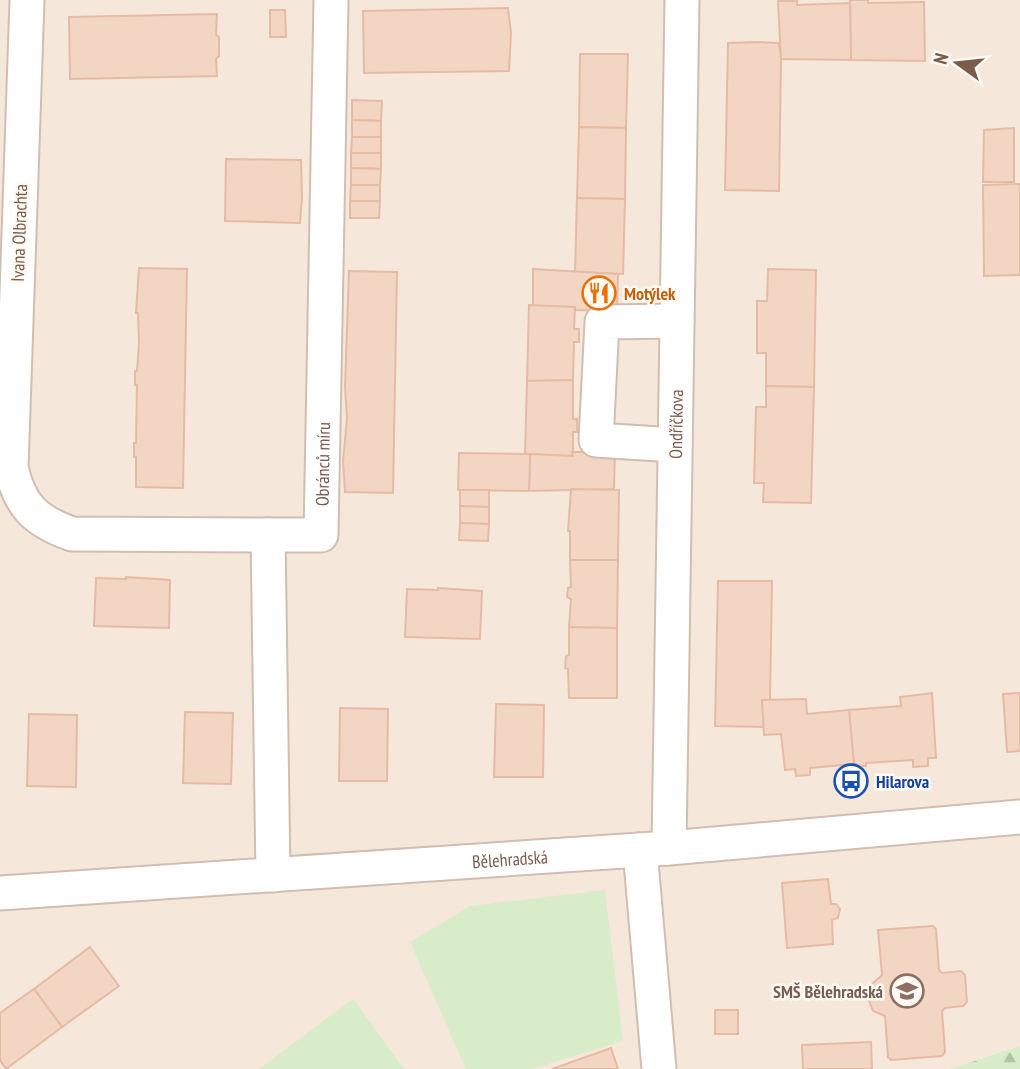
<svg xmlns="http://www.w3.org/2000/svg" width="1020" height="1069" viewBox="0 0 1020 1069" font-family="'PT Sans Narrow',sans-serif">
	<defs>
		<pattern id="forest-firs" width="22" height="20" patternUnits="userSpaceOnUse" patternTransform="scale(1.75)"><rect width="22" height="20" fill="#d8ecc9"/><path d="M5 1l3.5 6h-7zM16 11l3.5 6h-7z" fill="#b4c2a5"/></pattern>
	</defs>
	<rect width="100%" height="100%" fill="#fdf6ec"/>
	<rect fill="#f5e8da" x="0" y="0" width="1020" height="1069"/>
	<polygon fill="url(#forest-firs)" points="1020,1046 1020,1069 950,1069"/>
	<g fill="#d8ecc9">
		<polygon points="605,890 623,1041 532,1069 466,1069 410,942 470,906"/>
		<polygon points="353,999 404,1069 259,1069"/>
	</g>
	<g fill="#f3d5c3" stroke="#e6bba3" stroke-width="2">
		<polygon points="850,0 868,0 868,3 924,2 925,61 851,60"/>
		<polygon points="778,1 797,1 797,5 850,3 851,60 781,59"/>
		<polygon points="508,8 511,33 509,71 364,73 363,11"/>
		<polygon points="270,10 285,10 286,37 270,37"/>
		<polygon points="217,14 216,35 219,37 219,56 216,59 217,76 70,79 69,17"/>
		<polygon points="756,42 779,43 781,59 779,191 725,190 728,43"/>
		<polygon points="580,54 628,54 626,128 579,127"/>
		<polygon points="352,100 382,101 381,121 352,120"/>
		<polygon points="352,120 381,121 381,137 352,137"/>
		<polygon points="579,127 626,128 625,199 577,198"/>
		<polygon points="1014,128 1014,182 983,182 984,130"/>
		<polygon points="352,137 381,137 381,153 351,153"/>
		<polygon points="351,153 381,153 381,169 351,168"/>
		<polygon points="226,159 301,160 302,197 300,223 225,221"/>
		<polygon points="351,168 381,169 380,185 351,185"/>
		<polygon points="1020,184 1020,275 984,276 983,185"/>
		<polygon points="351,185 380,185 380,201 350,201"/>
		<polygon points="577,198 625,199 623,274 575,272"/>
		<polygon points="350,201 380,201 379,218 350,218"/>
		<polygon points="139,268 187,269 183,488 136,487 136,457 134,457 134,443 136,443 137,385 135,385 135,371 137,371 139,343 138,313 136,313"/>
		<polygon points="533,269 618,274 617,311 575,310 575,307 533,306"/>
		<polygon points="768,269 816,270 814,387 766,386 766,353 757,353 757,301 767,301"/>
		<polygon points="349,271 397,272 393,493 345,492 343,461 347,418 345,387"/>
		<polygon points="529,305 575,307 574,329 579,329 579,342 574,342 573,380 527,381"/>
		<polygon points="573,380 573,419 577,419 577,432 573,432 573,456 525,454 527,381"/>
		<polygon points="766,386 814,387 811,503 763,502 764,483 754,483 756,407 766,407"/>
		<polygon points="572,452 615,452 614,489 529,491 530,454 573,456"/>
		<polygon points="459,453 530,454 529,491 458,490"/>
		<polygon points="571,489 619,490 618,560 570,560 570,531 568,531"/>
		<polygon points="460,490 489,490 489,507 460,506"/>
		<polygon points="460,506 489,507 489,524 460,523"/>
		<polygon points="460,523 489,524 488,541 459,540"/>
		<polygon points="570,560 618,560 617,628 569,627 571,599 567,597 568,588 571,587"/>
		<polygon points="126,577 170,580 169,628 94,626 96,578 126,579"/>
		<polygon points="718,581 772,581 770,700 762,700 764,727 715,726"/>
		<polygon points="438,588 482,591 480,639 405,637 407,589 438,590"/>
		<polygon points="569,627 617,628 617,698 569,698 568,669 565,668 566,656 569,655"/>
		<polygon points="932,693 936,758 928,758 928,766 913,767 913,760 866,763 866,766 856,767 856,764 854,764 849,710 901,706 900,697"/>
		<polygon points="1020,693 1020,751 1007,752 1003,694"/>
		<polygon points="806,699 807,714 849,710 854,764 810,768 810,775 796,776 795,769 785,770 781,734 764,735 762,700"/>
		<polygon points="496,704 544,705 543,777 494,777"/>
		<polygon points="340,708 388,709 387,781 339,781"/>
		<polygon points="185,712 233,713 231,784 183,783"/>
		<polygon points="29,714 77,715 76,787 27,786"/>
		<polygon points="828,879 831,904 836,904 840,909 838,918 832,920 833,944 787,948 782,883"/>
		<polygon points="933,926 936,929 939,970 942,973 961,971 965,975 967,1002 963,1006 945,1008 942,1011 945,1052 942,1056 891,1060 888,1057 885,1016 873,1011 867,995 871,985 882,975 878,930"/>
		<polygon points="90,947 119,986 62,1027 34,989"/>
		<polygon points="34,989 62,1027 6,1069 0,1060 0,1013"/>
		<rect x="715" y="1010" width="23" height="24"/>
		<polygon points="871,1042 872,1069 803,1069 802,1045"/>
		<polygon points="611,1048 618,1069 552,1069"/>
	</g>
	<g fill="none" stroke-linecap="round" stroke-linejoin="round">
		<defs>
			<g id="minor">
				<path d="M27 0 11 468C20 506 35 521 72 534L268 535"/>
				<polyline points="675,445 596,440 602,322 677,321"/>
				<path id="s1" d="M669 848 682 0"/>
				<polyline points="640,850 659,1069"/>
				<path id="s2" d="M273 875 268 535H321L331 0"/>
				<path id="s3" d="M0 893 669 848 1020 817"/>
			</g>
		</defs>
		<use href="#minor" stroke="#d1beb0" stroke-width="37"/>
		<use href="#minor" stroke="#fff" stroke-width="33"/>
	</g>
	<defs>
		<symbol id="restaurant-ring" viewBox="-11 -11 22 22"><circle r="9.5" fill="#fffaf3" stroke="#e8710a" stroke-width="1.5"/><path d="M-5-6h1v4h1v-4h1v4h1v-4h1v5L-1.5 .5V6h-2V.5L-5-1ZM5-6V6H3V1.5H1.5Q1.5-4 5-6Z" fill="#e8710a"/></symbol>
		<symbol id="bus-ring" viewBox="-11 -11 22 22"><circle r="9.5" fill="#fffaf3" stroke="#1a4fb4" stroke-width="1.5"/><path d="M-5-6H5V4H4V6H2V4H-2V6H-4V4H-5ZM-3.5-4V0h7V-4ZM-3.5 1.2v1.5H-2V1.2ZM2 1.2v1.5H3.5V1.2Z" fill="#1a4fb4"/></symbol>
		<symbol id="school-ring" viewBox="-11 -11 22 22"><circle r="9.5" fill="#fffaf3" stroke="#8d6e63" stroke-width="1.5"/><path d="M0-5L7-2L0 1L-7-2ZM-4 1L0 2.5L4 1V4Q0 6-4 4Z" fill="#8d6e63"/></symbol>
	</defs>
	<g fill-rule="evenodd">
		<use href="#restaurant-ring" x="580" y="274" width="38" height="38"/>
		<use href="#bus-ring" x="832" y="762" width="38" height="38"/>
		<use href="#school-ring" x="888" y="972" width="38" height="38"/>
	</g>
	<g text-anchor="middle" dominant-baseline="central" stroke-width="5" stroke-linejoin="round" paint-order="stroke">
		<g font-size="18" fill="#7a5c4d" stroke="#fffaf3">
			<text transform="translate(19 233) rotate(-88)">Ivana Olbrachta</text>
			<text stroke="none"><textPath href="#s1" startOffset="424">Ondříčkova</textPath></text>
			<text stroke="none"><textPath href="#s2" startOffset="464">Obránců míru</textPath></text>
			<text stroke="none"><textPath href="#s3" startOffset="511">Bělehradská</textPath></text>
		</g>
		<g font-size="18" font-weight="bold" fill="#c56008" stroke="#fffaf3" text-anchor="start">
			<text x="624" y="293">Motýlek</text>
		</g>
		<g font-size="18" font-weight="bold" fill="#164399" stroke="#fffaf3" text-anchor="start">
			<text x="876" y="781">Hilarova</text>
		</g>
		<g font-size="18" font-weight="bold" fill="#785e54" stroke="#fffaf3" text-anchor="end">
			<text x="883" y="991">SMŠ Bělehradská</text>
		</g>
	</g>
	<g transform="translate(957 63) rotate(285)" stroke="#fffaf3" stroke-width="5" paint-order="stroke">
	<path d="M0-5L12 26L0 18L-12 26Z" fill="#7a5c4d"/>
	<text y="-10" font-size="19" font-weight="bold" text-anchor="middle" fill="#7a5c4d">N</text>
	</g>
</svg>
